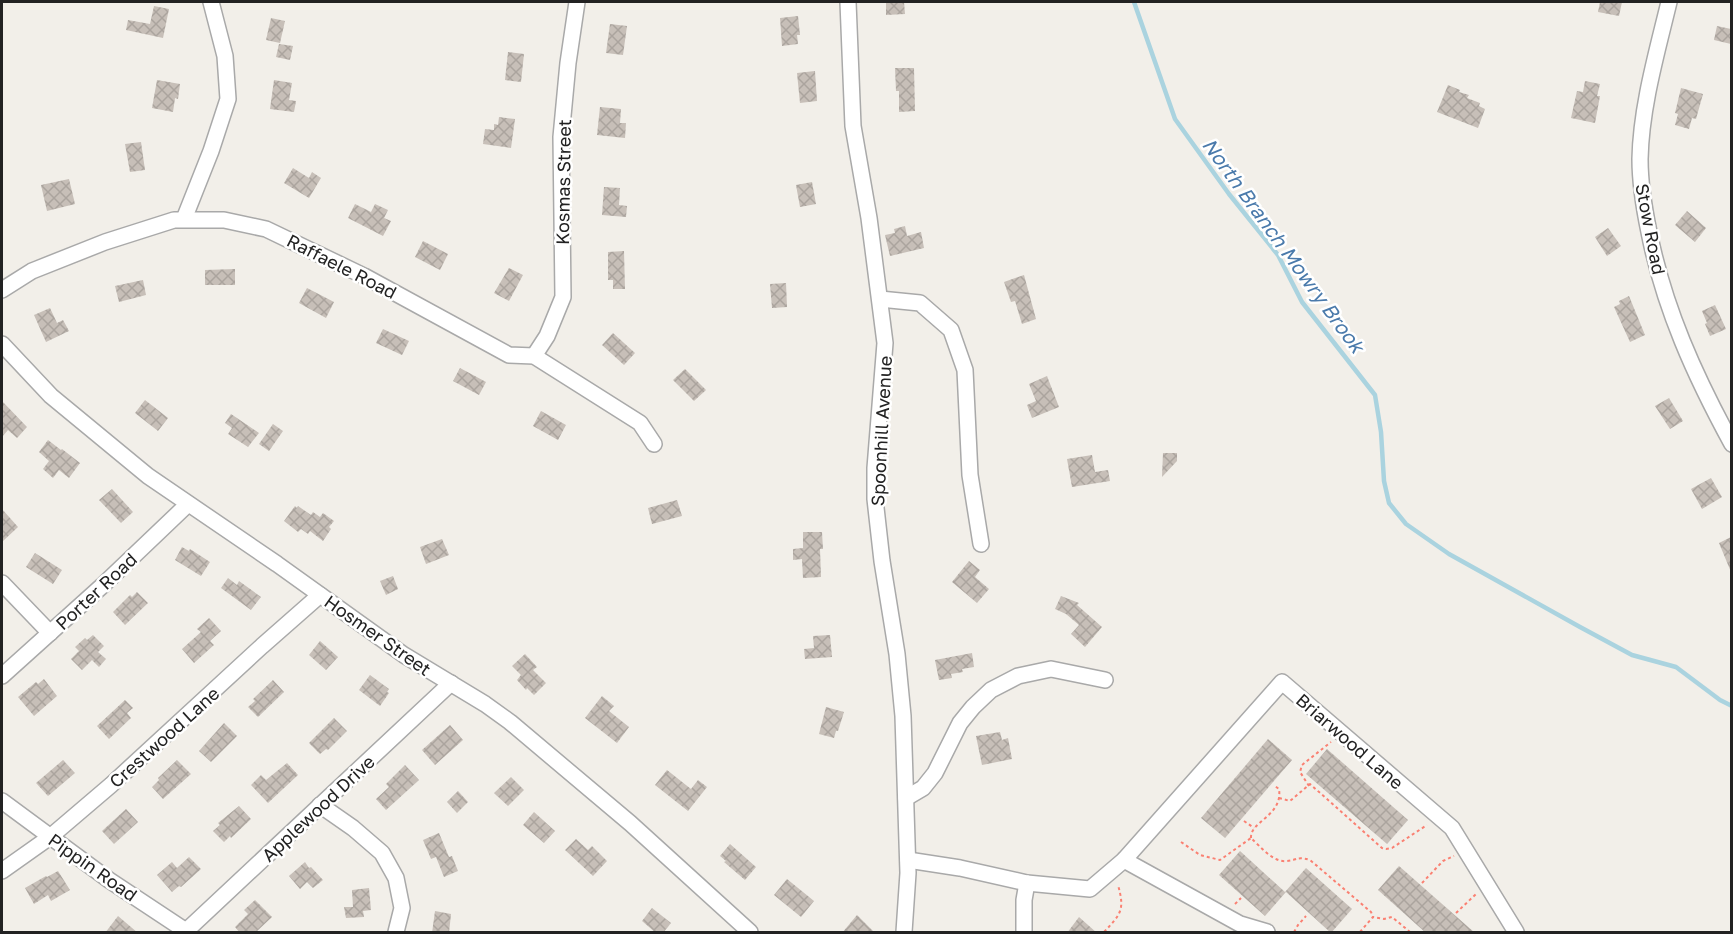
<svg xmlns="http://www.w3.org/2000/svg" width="1733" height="934" viewBox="0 0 1733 934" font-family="'Golos Text',sans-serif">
	<defs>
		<pattern id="building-cross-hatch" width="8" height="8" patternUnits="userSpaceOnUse" patternTransform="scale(1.5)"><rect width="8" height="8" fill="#c7bfb8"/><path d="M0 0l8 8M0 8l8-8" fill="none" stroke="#aba49e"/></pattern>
	</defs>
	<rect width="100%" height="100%" fill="#f2efe9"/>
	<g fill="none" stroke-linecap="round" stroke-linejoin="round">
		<polyline stroke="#aad3df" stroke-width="4.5" points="1134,2 1175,119 1229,194 1278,255 1302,302 1375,395 1381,432 1384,481 1389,503 1406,524 1449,554 1580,627 1632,655 1676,667 1720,700 1732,706"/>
	</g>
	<g fill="url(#building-cross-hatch)">
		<polygon points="886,2 904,2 905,14 886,15"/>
		<polygon points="1600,2 1622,2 1619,16 1598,12"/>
		<polygon points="154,6 169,9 163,38 126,30 128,20 150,24"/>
		<polygon points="798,16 800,35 797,35 798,44 782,46 780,18"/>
		<polygon points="271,18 285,21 280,43 266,40"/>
		<polygon points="610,24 627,26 623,55 606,53"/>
		<polygon points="1717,26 1731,29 1731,44 1714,40"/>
		<polygon points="279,44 293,46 290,60 276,57"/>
		<polygon points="508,52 524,54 521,82 505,80"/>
		<polygon points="895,68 914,68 915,111 899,112 899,91 896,91"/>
		<polygon points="815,71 817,101 800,103 797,73"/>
		<polygon points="157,80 180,84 178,99 175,98 173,112 152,108"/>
		<polygon points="274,80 292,83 289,100 296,101 294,112 270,109"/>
		<polygon points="1585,81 1600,84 1597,96 1600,96 1595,123 1571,118 1577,91 1583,92"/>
		<polygon points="1448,85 1460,90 1459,92 1469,95 1467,98 1480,103 1479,106 1485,109 1478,128 1437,112"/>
		<polygon points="1681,88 1703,94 1696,119 1692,118 1689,129 1675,125 1678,114 1675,113"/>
		<polygon points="600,107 621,109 620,123 626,123 625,138 597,135"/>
		<polygon points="499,117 515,119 511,148 483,144 485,129 494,130 494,124 498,125"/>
		<polygon points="141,142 145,170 130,172 125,144"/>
		<polygon points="293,168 309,178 312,172 321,178 309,198 284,183"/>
		<polygon points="69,179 75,204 47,211 41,185"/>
		<polygon points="812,182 816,204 800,207 796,185"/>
		<polygon points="604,187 620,188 619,205 627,206 626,217 602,215"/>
		<polygon points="355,204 371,212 375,204 388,210 384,218 391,221 383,236 348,218"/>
		<polygon points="1687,211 1706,228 1695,242 1675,225"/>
		<polygon points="905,226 907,236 921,232 924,248 890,256 885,235 895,233 894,229"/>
		<polygon points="1608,228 1621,246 1607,256 1595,237"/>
		<polygon points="423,241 448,254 440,270 415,257"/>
		<polygon points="624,251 625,289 613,289 613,280 608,280 608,252"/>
		<polygon points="509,268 523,275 509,301 494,293"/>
		<polygon points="235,269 235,285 205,285 205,270"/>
		<polygon points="1024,275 1036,319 1022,324 1015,301 1011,302 1004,282"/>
		<polygon points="143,280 146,295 119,302 115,286"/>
		<polygon points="786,283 787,307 772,308 770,284"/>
		<polygon points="307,288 334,302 326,318 299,303"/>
		<polygon points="1629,296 1645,335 1630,342 1614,307 1620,304 1619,301"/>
		<polygon points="1715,305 1726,329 1710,336 1705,324 1707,323 1702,311"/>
		<polygon points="50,308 57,323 63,320 69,331 46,342 34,315"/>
		<polygon points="383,329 409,341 402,355 376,343"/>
		<polygon points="613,333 635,353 624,365 602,345"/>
		<polygon points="460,368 486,382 479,395 453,381"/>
		<polygon points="685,369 706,390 694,401 673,380"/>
		<polygon points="1047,376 1059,407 1032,418 1027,405 1036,401 1029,384"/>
		<polygon points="1669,398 1683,421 1670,429 1655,406"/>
		<polygon points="145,400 168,418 158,431 135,413"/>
		<polygon points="2,401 27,427 17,438 8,430 2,437"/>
		<polygon points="541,411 566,425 558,440 533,426"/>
		<polygon points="231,414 259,433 248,447 228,434 232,428 225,423"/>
		<polygon points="273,424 283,431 269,451 259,444"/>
		<polygon points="48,440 61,450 62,449 80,463 69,478 59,470 53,478 43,469 49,461 39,452"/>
		<polygon points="1163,453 1177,453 1177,461 1162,477"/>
		<polygon points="1092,455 1095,472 1108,470 1110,481 1072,487 1067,459"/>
		<polygon points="1711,478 1722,497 1702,509 1691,489"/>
		<polygon points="112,489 133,512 121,523 99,500"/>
		<polygon points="677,500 682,516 652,524 648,508"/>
		<polygon points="295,506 297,508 298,506 311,515 313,512 320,517 323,513 334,521 329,527 331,529 323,541 310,531 308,534 301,529 298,532 284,521"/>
		<polygon points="2,509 18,527 2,542"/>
		<polygon points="803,532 822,532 823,549 820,549 821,577 803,578 802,559 793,560 793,549 803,548"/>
		<polygon points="1731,537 1731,572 1719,543"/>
		<polygon points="442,539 449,555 426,564 420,547"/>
		<polygon points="182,547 189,551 190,549 210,562 201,576 175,560"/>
		<polygon points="35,553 62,570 53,584 26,567"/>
		<polygon points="969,561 980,570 975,577 989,589 977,603 952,582"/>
		<polygon points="393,576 398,589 386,595 380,581"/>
		<polygon points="228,578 237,585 239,581 261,597 251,610 221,588"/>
		<polygon points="137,592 148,603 125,625 113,612 130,595 132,597"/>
		<polygon points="1061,596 1079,603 1077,605 1102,627 1085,647 1071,634 1079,625 1066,614 1055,609"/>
		<polygon points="209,618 221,631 210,641 214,645 194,663 182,649 201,632 197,629"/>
		<polygon points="93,635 104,646 98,652 106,659 99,667 92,660 82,670 71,659 79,651 75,647 85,638 87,640"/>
		<polygon points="830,635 832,657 805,659 804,649 814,648 813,636"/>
		<polygon points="320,641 338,657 326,670 309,655"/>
		<polygon points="972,653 974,667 962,669 963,672 951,674 952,678 939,680 935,660"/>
		<polygon points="525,654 537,667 533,670 546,683 534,695 527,688 526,690 517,680 521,675 512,666"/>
		<polygon points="370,675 389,689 387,692 389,693 380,706 359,690"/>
		<polygon points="44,679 57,696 34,716 18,697 36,682 38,684"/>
		<polygon points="273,680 284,692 258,717 248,707 255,701 253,699"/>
		<polygon points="602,696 614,706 609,711 629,727 617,743 585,718"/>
		<polygon points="125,700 133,708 127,713 131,718 109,739 97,726"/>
		<polygon points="826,707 844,712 838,731 836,731 834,738 819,734"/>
		<polygon points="334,718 347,731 328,750 326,749 320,754 309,743"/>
		<polygon points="224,723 237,736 211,762 199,751"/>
		<polygon points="450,725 463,740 435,765 422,750"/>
		<polygon points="1000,732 1002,740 1008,738 1012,759 982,765 976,736"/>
		<polygon points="1268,739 1292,760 1225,838 1201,818"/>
		<polygon points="1327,749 1408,820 1387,844 1306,774"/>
		<polygon points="63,760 75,773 48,796 36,783"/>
		<polygon points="177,760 191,774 163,799 152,787 159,780 158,778"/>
		<polygon points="287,763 298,775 268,803 251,785 261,775 266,780"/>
		<polygon points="405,765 419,780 386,810 376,799 389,787 386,784"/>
		<polygon points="667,770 691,789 698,780 707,787 688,811 655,785"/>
		<polygon points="511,777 524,790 508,806 494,793"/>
		<polygon points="458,791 468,802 457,813 447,802"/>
		<polygon points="239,806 251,819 231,838 230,836 224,842 213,831 220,825 218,823"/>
		<polygon points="126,809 138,822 114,844 102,831"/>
		<polygon points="534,812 555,831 544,843 523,825"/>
		<polygon points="439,833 449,857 452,856 458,871 444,877 436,857 431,859 423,840"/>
		<polygon points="576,839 588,850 592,846 607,861 593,876 565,850"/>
		<polygon points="730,844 756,867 745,880 724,862 726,861 720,856"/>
		<polygon points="1240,851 1285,892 1306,868 1352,909 1331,933 1286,892 1265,916 1219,875"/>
		<polygon points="189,857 201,869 181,887 179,886 172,892 157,875 172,862 177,868"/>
		<polygon points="305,862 309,868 311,867 323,880 313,888 307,882 300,889 289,876"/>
		<polygon points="1399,866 1475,933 1426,933 1378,890"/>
		<polygon points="58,871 70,890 51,901 48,895 34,904 25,888 46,876 47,877"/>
		<polygon points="787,879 814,901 801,917 774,895"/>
		<polygon points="369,888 371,910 363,911 364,917 346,918 344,907 353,907 352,890"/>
		<polygon points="255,900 272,917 255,933 240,933 235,927 248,914 244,910"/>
		<polygon points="652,908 671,923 663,933 656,933 642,921"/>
		<polygon points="435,911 451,914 449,933 432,933"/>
		<polygon points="857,915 875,933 842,933"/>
		<polygon points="118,916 138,933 105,933"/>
		<polygon points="1079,917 1097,933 1067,933"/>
	</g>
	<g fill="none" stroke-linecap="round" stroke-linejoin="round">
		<defs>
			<g id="minor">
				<polyline points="848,2 853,126 869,218 885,343 875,468 875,499 882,561 897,654 903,716 908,873 904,932"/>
				<path d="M1669 2C1657 52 1641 107 1640 159 1640 184 1644 208 1649 232 1664 308 1695 376 1732 444"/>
				<polyline points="184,219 211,151 228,99 225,56 211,2"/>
				<polyline points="2,290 32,271 105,242 174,220 224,220 266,229 364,276 509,355 534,356 640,423 654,444"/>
				<polyline points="880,299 920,303 951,330 965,370 970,475 981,544"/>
				<polyline points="2,344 51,396 148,476 277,564 404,655 485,704 510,722 630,823 750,932"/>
				<polyline points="534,356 547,336 563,297 561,137 568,63 577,2"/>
				<polyline points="2,583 50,633"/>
				<polyline points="2,676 102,586 188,504"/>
				<polyline points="906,798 923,788 935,773 960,723 973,707 991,690 1018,676 1051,669 1105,680"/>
				<polyline points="2,801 109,880 186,931"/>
				<polyline points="320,805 353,828 382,853 396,878 402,908 396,932"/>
				<polyline points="908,860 960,868 1027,883 1090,889 1124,860 1282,682 1452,828 1516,932"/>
				<polyline points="1124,860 1240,924 1267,932"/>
				<polyline points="2,871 50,837 111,785 262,646 320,595"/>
				<polyline points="185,932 451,683"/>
				<polyline points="1024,932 1024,900 1027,883"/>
			</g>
		</defs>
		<use href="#minor" stroke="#a9a9a9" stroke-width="18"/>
		<g stroke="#fa8072" stroke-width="2" stroke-dasharray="3 3" stroke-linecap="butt">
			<polyline points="1309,786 1300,772 1302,765 1307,761 1331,742"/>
			<polyline points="1279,798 1290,801 1310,784 1382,848 1386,849 1392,848 1427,825"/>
			<polyline points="1244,821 1254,828"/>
			<path d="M1251 838C1250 821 1283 816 1279 789L1275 786"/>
			<path d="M1181 842 1200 855 1220 860 1251 838C1260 846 1273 863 1287 861 1298 860 1297 856 1310 860L1371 912 1373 917"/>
			<polyline points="1422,883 1443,861 1454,856"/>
			<polyline points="1235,904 1241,898"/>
			<polyline points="1456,913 1476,894"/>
			<path d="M1104 932C1121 914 1125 910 1118 885"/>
			<polyline points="1294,932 1298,925 1306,916"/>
			<polyline points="1360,932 1373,917 1384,919 1392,917 1410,932"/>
		</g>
		<use href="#minor" stroke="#fff" stroke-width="15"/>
	</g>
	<g text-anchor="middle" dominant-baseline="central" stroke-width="5" stroke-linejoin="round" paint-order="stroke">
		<g font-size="18" fill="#222" stroke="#fff">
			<text transform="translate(563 182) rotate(-89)">Kosmas Street</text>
			<text transform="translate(1651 229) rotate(79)">Stow Road</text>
			<text transform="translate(342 266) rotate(27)">Raffaele Road</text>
			<text transform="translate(881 431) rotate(-87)">Spoonhill Avenue</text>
			<text transform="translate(96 591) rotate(-43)">Porter Road</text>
			<text transform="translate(378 635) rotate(35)">Hosmer Street</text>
			<text transform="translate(164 737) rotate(-42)">Crestwood Lane</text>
			<text transform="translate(1350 741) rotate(41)">Briarwood Lane</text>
			<text transform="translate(318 808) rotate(-43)">Applewood Drive</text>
			<text transform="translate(93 867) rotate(35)">Pippin Road</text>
		</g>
		<g font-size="20" font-style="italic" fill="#4a7aab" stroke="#fff">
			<text transform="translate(1284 245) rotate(54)">North Branch Mowry Brook</text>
		</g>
	</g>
	<rect width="1733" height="934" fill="none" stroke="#222222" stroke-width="6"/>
</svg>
